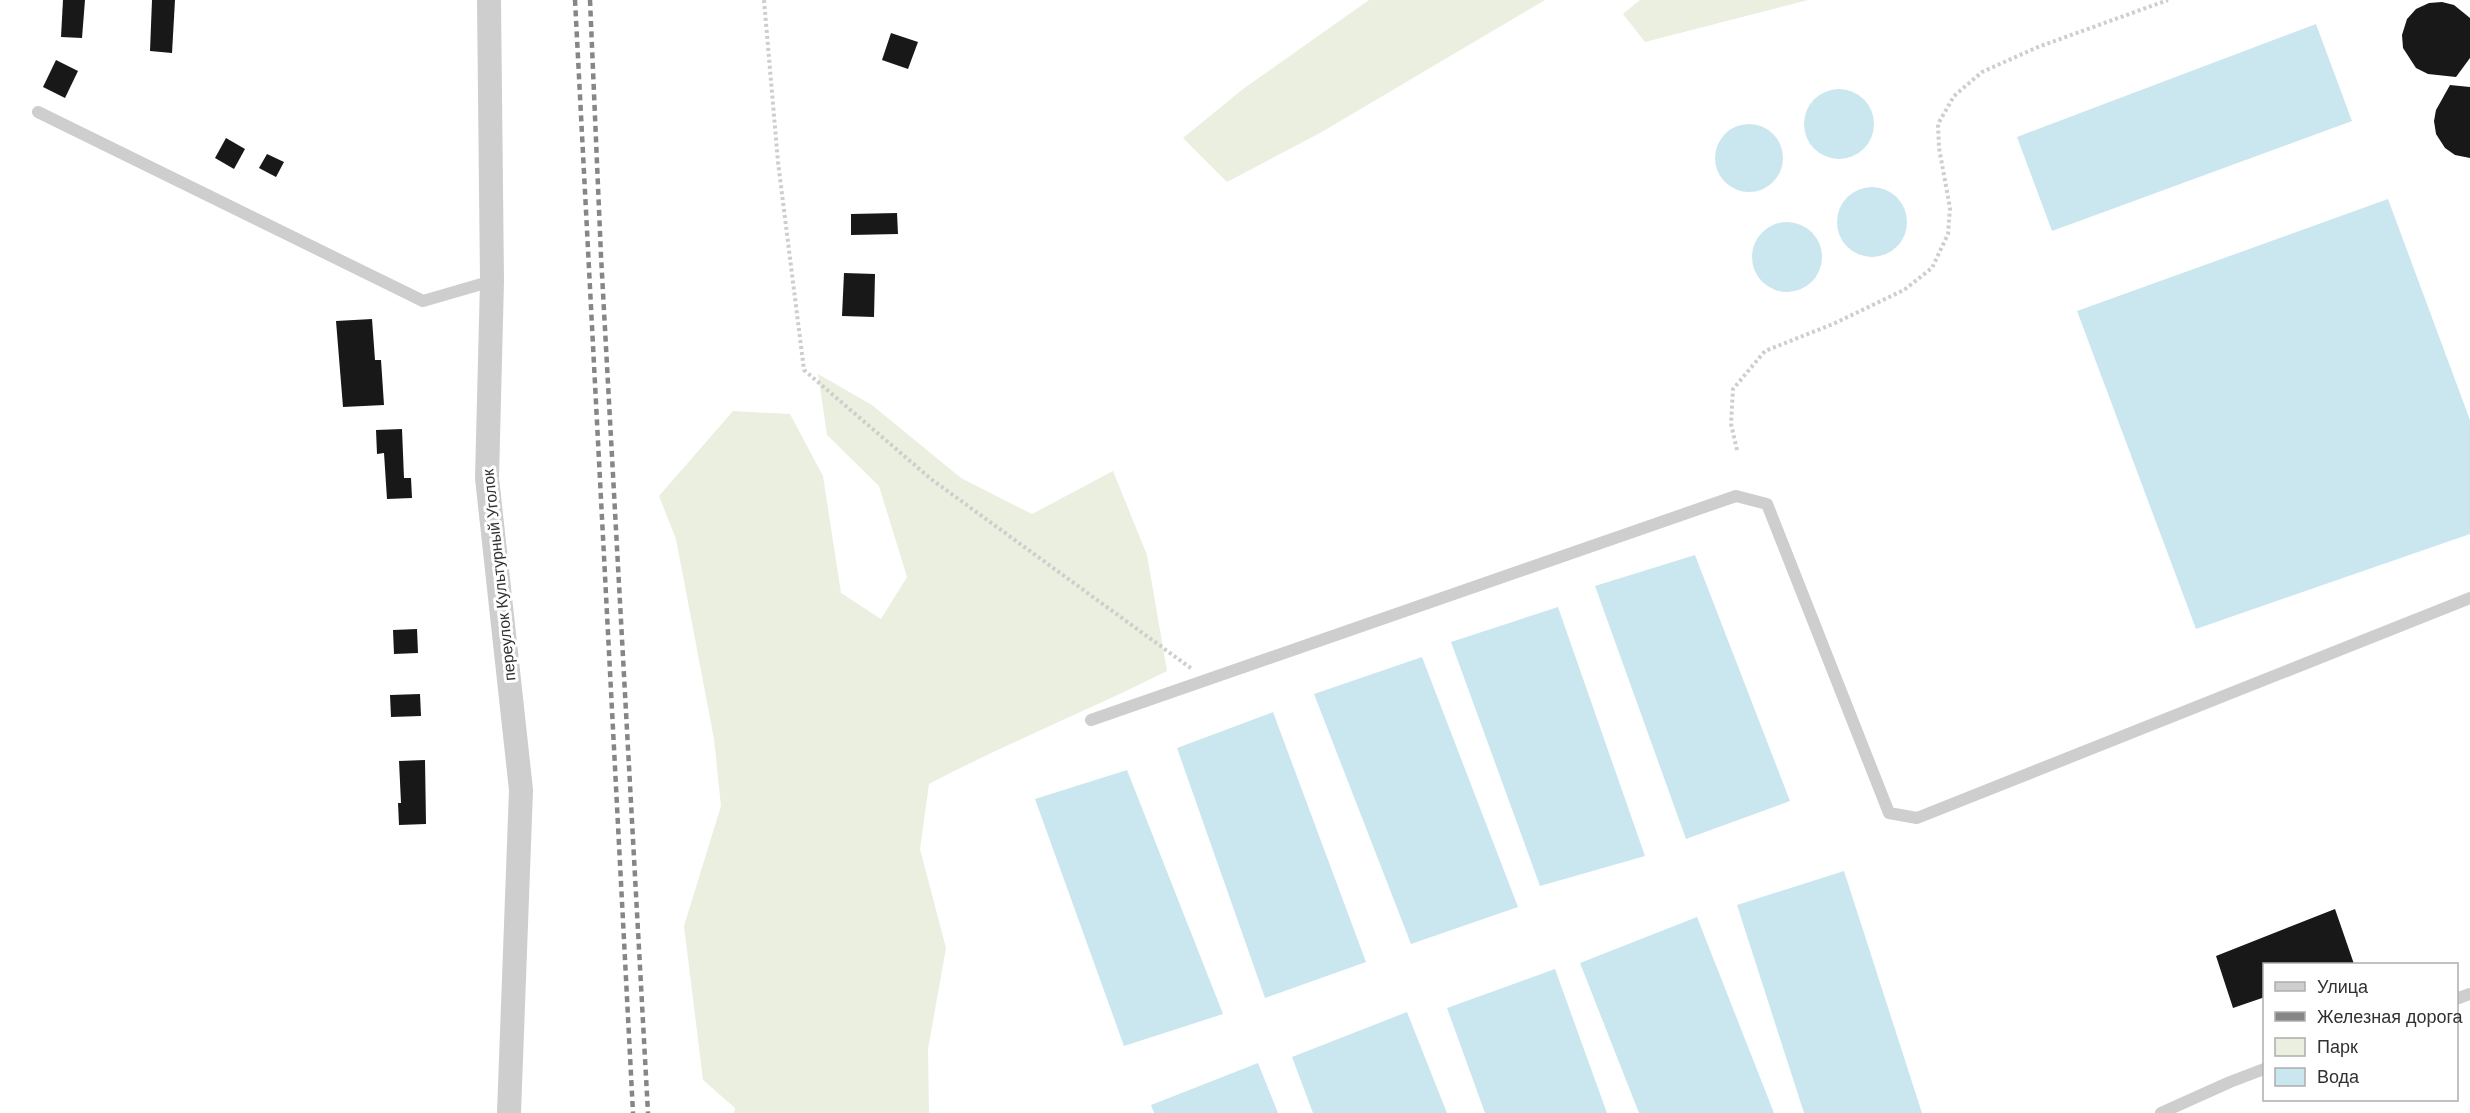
<svg xmlns="http://www.w3.org/2000/svg" width="2470" height="1113" viewBox="0 0 2470 1113" font-family="Arial,sans-serif">
	<rect width="100%" height="100%" fill="#fff"/>
	<g fill="#eaefdf">
		<polygon points="1369,0 1545,0 1320,133 1227,182 1183,138 1243,89"/>
		<polygon points="1640,0 1808,0 1645,42 1623,14"/>
		<path d="M818 374 872 405 961 478 1032 514 1113 471 1147 555 1167 671C1089 710 1007 743 929 784L920 849 946 948 928 1049 929 1113H734L735 1108 703 1080 684 926 721 806 714 739 676 539 659 496 733 411 790 414 823 476 841 593 881 619 907 577 879 486 827 435Z"/>
	</g>
	<g fill="#cae7ef">
		<polygon points="2316,24 2352,121 2052,231 2017,137"/>
		<circle cx="1839" cy="124" r="35"/>
		<circle cx="1749" cy="158" r="34"/>
		<circle cx="1872" cy="222" r="35"/>
		<polygon points="2388,199 2470,420 2470,534 2196,629 2077,311"/>
		<circle cx="1787" cy="257" r="35"/>
		<polygon points="1695,555 1790,801 1686,839 1595,586"/>
		<polygon points="1558,607 1645,856 1540,886 1451,642"/>
		<polygon points="1422,657 1518,907 1411,944 1314,694"/>
		<polygon points="1273,712 1366,962 1265,998 1177,748"/>
		<polygon points="1127,770 1223,1014 1124,1046 1035,799"/>
		<polygon points="1844,871 1922,1113 1804,1113 1737,905"/>
		<polygon points="1697,917 1774,1113 1639,1113 1580,963"/>
		<polygon points="1555,969 1607,1113 1485,1113 1447,1008"/>
		<polygon points="1407,1012 1447,1113 1313,1113 1292,1057"/>
		<polygon points="1258,1063 1278,1113 1154,1113 1151,1105"/>
	</g>
	<g fill="#181818">
		<polygon points="63,0 85,0 82,38 61,37"/>
		<polygon points="152,0 175,0 172,53 150,51"/>
		<polygon points="2442,2 2454,5 2470,18 2470,58 2456,77 2428,74 2416,68 2403,48 2402,35 2407,19 2416,9 2429,3"/>
		<polygon points="891,33 918,42 908,69 882,60"/>
		<polygon points="56,60 78,71 65,98 43,87"/>
		<polygon points="2450,85 2470,87 2470,158 2455,155 2445,148 2436,134 2434,121 2436,110"/>
		<polygon points="226,138 245,149 234,169 215,158"/>
		<polygon points="267,154 284,162 276,177 259,168"/>
		<polygon points="897,213 898,234 851,235 851,214"/>
		<polygon points="844,273 875,274 874,317 842,316"/>
		<polygon points="372,319 375,360 381,360 384,405 343,407 336,321"/>
		<polygon points="402,429 404,478 411,478 412,498 387,499 384,453 377,454 376,430"/>
		<polygon points="417,629 418,653 394,654 393,630"/>
		<polygon points="420,694 421,716 391,717 390,695"/>
		<polygon points="425,760 426,824 399,825 398,803 401,803 399,761"/>
		<polygon points="2335,909 2354,964 2265,964 2265,997 2233,1008 2216,956"/>
	</g>
	<g fill="none" stroke-linecap="round" stroke-linejoin="round">
		<g stroke="#cecece" stroke-width="4" stroke-dasharray="3 3" stroke-linecap="butt">
			<polyline points="764,0 778,162 804,370 931,479 1192,669"/>
			<polyline points="1737,450 1731,424 1733,389 1765,351 1833,324 1904,290 1932,268 1948,234 1950,208 1939,148 1938,124 1954,96 1982,72 2038,47 2168,0"/>
		</g>
		<g stroke="#cecece" stroke-width="12">
			<polyline points="38,112 423,301 492,281"/>
			<polyline points="1091,720 1736,496 1767,504 1889,813 1917,818 2470,598"/>
			<polyline points="2456,999 2470,994"/>
			<polyline points="2161,1113 2230,1082 2264,1069"/>
		</g>
		<polyline stroke="#cecece" stroke-width="24" points="489,0 492,281 487,478 521,790 509,1113"/>
		<g stroke="#868686" stroke-width="4.5" stroke-dasharray="6 4.5" stroke-linecap="butt">
			<polyline points="575,0 633,1113"/>
			<polyline points="590,0 601,256 648,1113"/>
		</g>
	</g>
	<g text-anchor="middle" dominant-baseline="central" stroke-width="6" stroke-linejoin="round" paint-order="stroke">
		<g font-size="16" fill="#313131" stroke="#fff">
			<text transform="translate(499 575) rotate(-96)">переулок Культурный Уголок</text>
		</g>
	</g>
	<rect x="2263" y="963" width="195" height="138" fill="#ffffff" stroke="#adadad" stroke-width="1.5"/>
	<rect x="2275" y="982" width="30" height="9" fill="#cecece" stroke="#adadad" stroke-width="1.5"/>
	<text x="2317" y="993" font-size="18" fill="#313131">Улица</text>
	<rect x="2275" y="1012" width="30" height="9" fill="#868686" stroke="#adadad" stroke-width="1.5"/>
	<text x="2317" y="1023" font-size="18" fill="#313131">Железная дорога</text>
	<rect x="2275" y="1038" width="30" height="18" fill="#eaefdf" stroke="#adadad" stroke-width="1.5"/>
	<text x="2317" y="1053" font-size="18" fill="#313131">Парк</text>
	<rect x="2275" y="1068" width="30" height="18" fill="#cae7ef" stroke="#adadad" stroke-width="1.5"/>
	<text x="2317" y="1083" font-size="18" fill="#313131">Вода</text>
</svg>
